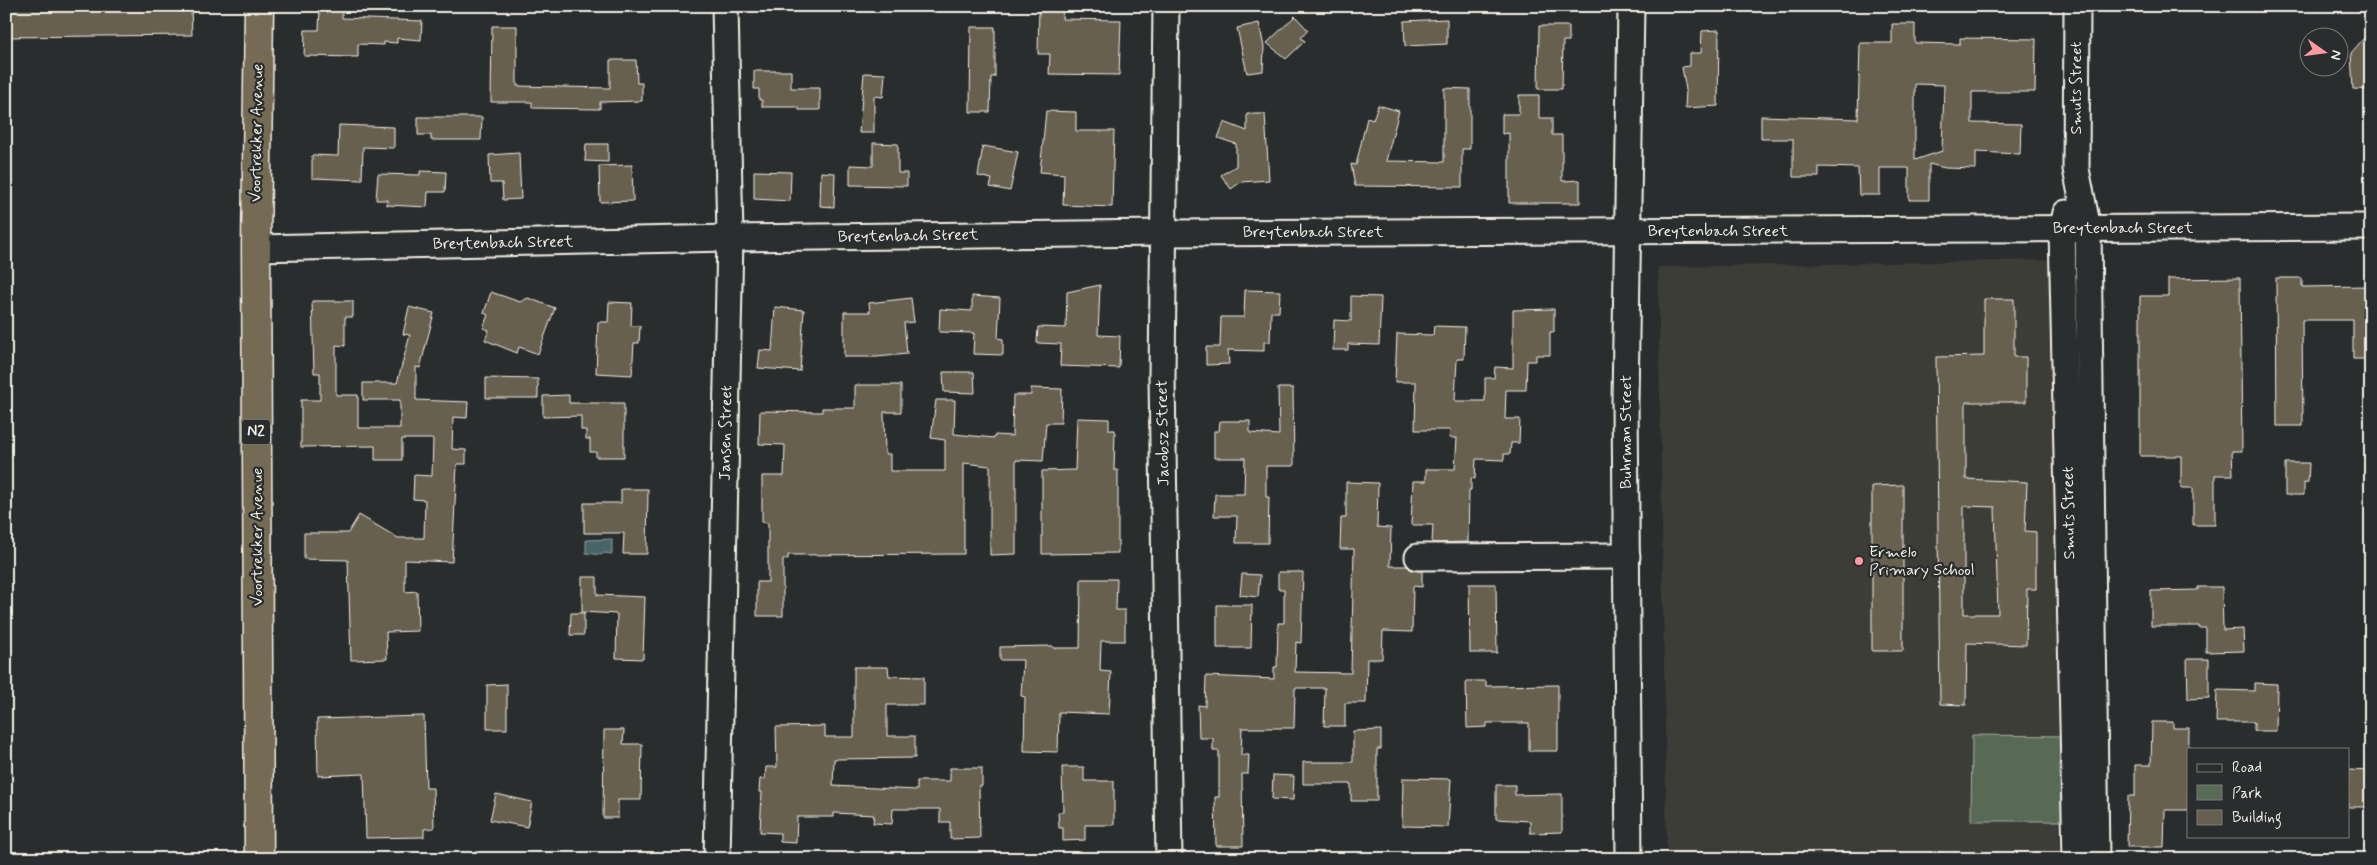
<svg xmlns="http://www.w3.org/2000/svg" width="2377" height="865" viewBox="0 0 2377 865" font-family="Mynerve,sans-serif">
	<rect width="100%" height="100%" fill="#2a2d2e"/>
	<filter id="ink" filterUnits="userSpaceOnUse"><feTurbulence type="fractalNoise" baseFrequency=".02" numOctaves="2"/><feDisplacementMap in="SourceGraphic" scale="10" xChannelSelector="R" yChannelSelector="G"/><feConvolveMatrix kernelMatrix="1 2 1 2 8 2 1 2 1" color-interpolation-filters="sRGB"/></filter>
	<g filter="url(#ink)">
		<polygon fill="#3c3c38" points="2050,260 2060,854 1667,859 1658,267"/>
		<polygon fill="#596b56" stroke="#a6ae9f" points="1972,735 2067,736 2066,821 1971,821"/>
		<polygon fill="#48656b" stroke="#8d9d9d" points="612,539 612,554 604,553 601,555 586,553 586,540"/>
		<g fill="#676050" stroke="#f4f1e8" fill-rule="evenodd">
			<polygon points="6,6 191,8 192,35 6,37"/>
			<polygon points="320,6 342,6 342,18 422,21 421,40 397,38 397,43 384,42 384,45 358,44 358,57 304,56 305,30 319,30"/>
			<polygon points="1039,6 1063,6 1062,19 1121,20 1119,75 1049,74 1050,54 1038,54"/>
			<polygon points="1295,16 1308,30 1301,38 1305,41 1286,59 1267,43"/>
			<polygon points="1447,19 1447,44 1405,46 1404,21"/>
			<polygon points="1259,23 1264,47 1263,71 1247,73 1237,28"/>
			<path d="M1892 24H1915V43L1960 44V38L2036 39 2035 92H1972V123L2021 124 2020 154 1976 152V169L1945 168 1929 164V200H1909V168H1880V195H1859L1858 168 1819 167V177H1793V139H1761V116L1858 119 1860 43H1892ZM1915 84 1944 85 1942 151 1915 160Z"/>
			<polygon points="492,26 517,26 517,86 610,88 610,60 636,60 637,83 642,83 642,101 600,102 600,109 532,108 532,102 491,102"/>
			<polygon points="1539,26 1569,26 1569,41 1563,41 1562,89 1538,89"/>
			<polygon points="971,27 995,27 995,77 991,77 990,112 970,112"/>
			<polygon points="1719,30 1718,106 1685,108 1686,90 1682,67 1690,66 1690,53 1701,53 1702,31"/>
			<polygon points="2371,30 2371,90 2353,89 2351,53"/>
			<polygon points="754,71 791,71 791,88 820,88 820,110 799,110 798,107 762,107 762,100 759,100 759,89 754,89"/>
			<polygon points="864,73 885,74 883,97 874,96 874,133 859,133"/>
			<polygon points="1444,88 1470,89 1470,149 1462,149 1462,187 1355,186 1351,164 1356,165 1367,118 1373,120 1378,105 1399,111 1386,161 1444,162"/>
			<polygon points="1519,95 1539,95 1539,118 1552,118 1552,135 1562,135 1562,181 1580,180 1580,203 1509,203 1509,133 1502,134 1502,114 1519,114"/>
			<polygon points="1046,111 1076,112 1076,131 1114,131 1112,207 1063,205 1064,174 1040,172"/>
			<polygon points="1247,114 1265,114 1269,180 1241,182 1231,189 1221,175 1236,166 1236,144 1218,138 1224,122 1247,131"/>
			<polygon points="418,117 482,117 481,140 431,140 431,135 418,135"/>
			<polygon points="339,125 394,127 394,148 363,147 362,180 312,178 312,155 338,156"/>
			<polygon points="873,143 898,144 898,173 907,173 907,186 850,185 850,165 873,166"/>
			<polygon points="586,144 608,144 608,162 585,161"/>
			<polygon points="983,146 1018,152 1010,191 990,187 992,179 978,176"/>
			<polygon points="519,153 521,199 503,200 502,183 490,183 489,155"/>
			<polygon points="632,165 633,201 600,202 599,166"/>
			<polygon points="420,171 446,172 445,192 428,192 427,207 387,205 387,200 376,200 378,174 420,175"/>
			<polygon points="754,171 791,172 790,201 754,199"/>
			<polygon points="821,172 835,173 834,207 820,206"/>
			<polygon points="2240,278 2242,451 2232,451 2233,475 2215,475 2215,525 2193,525 2193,488 2181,488 2181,456 2140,456 2140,296 2168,296 2168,279"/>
			<polygon points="2276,278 2302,278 2302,287 2371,286 2371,359 2353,359 2353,320 2302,320 2303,426 2277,426"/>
			<polygon points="1100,285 1098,335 1120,336 1119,368 1060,366 1061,344 1037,343 1038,327 1066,328 1067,292"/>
			<polygon points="1245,290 1280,291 1279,312 1271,312 1270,342 1264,342 1264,351 1228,350 1229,364 1206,365 1206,347 1220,347 1221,317 1244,317"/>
			<polygon points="491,292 520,302 528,298 555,308 538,354 519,347 517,353 485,340 489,330 483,328 488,315 484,313"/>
			<polygon points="972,296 1000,298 998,338 1003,339 1003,355 973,354 974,333 939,332 940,309 972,311"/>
			<polygon points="1351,296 1381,297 1379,345 1348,344 1348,350 1333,350 1334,320 1351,321"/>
			<polygon points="911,298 914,322 904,323 907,354 877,357 844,357 844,312 870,312 869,303"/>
			<path d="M1984 299H2014V357H2026V402H1966V479L2027 482 2025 531 2036 532V589H2027L2026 645 1967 643 1966 705 1940 704 1936 357 1984 356ZM1964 506 1995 507 1998 614H1964Z"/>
			<polygon points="312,301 353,301 353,317 345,317 345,346 336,345 336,395 358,395 358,428 400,428 400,400 363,400 363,383 397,383 410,335 403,334 409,307 434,313 420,368 416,367 416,400 468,402 467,418 453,417 452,449 466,450 466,464 457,464 452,562 405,560 405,592 417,591 418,631 386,632 387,659 351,660 348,560 304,559 304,533 348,533 359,515 398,538 424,538 425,500 413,499 414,475 432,476 433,439 402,439 402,460 375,460 375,446 301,447 301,400 320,400 320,373 314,373"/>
			<polygon points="609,302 632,303 631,326 640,326 639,343 634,343 632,375 596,373 598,322 608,322"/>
			<polygon points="775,307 804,310 800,371 758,368 760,350 772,351"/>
			<polygon points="1554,309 1554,332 1550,332 1550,355 1536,355 1536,361 1527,361 1526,390 1506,390 1505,419 1520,419 1519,443 1511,443 1510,454 1504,454 1504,460 1476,459 1475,479 1471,478 1471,490 1469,490 1468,542 1432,543 1433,525 1411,525 1413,481 1426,481 1426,469 1455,469 1457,438 1449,438 1450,430 1415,430 1416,382 1395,382 1397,334 1433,335 1434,326 1465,327 1464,359 1457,359 1455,401 1485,401 1485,378 1494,378 1495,367 1513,368 1513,310"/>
			<polygon points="943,372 974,372 975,393 944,392"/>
			<polygon points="486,378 538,379 538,398 486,398"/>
			<polygon points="855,385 901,385 901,412 884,412 885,454 890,454 890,471 945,471 945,440 931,438 936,400 955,400 954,434 994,438 995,435 1012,436 1013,395 1031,395 1031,388 1062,389 1061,423 1046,423 1043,461 1016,460 1016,554 990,555 990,466 964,463 964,554 788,555 788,559 783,559 783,616 757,616 757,582 768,582 768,523 762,522 762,476 784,476 785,445 759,444 760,411 822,412 822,408 855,408"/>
			<polygon points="1278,388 1293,388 1294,466 1266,466 1266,497 1269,497 1268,543 1236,543 1237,516 1214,516 1215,494 1244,494 1245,458 1214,458 1214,431 1219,431 1220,421 1250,421 1250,433 1279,435"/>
			<polygon points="569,395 569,403 624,403 624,457 596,457 596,452 590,452 590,439 586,439 586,430 581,430 581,416 543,417 543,396"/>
			<polygon points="1077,418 1109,419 1109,430 1115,430 1114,470 1118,470 1118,553 1042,554 1042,471 1075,470"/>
			<polygon points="2285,463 2309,463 2308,482 2304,483 2304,495 2285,495"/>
			<polygon points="1346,482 1378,483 1377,527 1391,528 1390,566 1407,566 1411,570 1422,571 1422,587 1413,586 1412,632 1383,631 1382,659 1367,659 1366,703 1345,703 1345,726 1324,726 1325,688 1295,688 1294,728 1242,728 1241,755 1249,755 1248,774 1242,774 1243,846 1216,846 1215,797 1219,797 1219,751 1213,751 1213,738 1199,738 1198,705 1205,706 1206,676 1274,679 1274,667 1277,667 1278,623 1284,623 1284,589 1278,589 1278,572 1303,572 1301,643 1296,642 1295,672 1351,673 1354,549 1340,549 1341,518 1346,518"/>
			<polygon points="1903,485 1903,651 1872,651 1872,486"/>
			<polygon points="621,489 648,489 647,554 623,554 624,533 584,533 584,503 621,503"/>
			<polygon points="1242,574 1260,575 1258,597 1240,595"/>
			<polygon points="582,577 597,577 597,595 645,597 643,659 616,658 617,614 582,612"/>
			<polygon points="1081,579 1117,579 1116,610 1125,610 1125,641 1101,641 1100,671 1111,672 1109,714 1059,712 1058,752 1024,751 1025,697 1021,696 1023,660 1000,660 1000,647 1053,646 1053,648 1080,648"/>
			<polygon points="1469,584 1496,584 1497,653 1470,653"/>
			<polygon points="2198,587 2222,587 2223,630 2243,629 2244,651 2206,652 2206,628 2199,628 2199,626 2151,626 2151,591 2198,590"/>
			<polygon points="1217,605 1252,605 1251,648 1217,648"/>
			<polygon points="571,613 584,613 584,635 570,635"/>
			<polygon points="2187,659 2209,659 2209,698 2188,699"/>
			<polygon points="854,667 888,667 889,676 924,677 924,705 887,705 887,736 915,736 915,758 834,759 833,786 917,790 917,781 950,781 950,768 982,768 982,786 979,786 980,838 950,839 950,822 940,822 940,809 893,809 892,824 873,823 874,815 834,813 834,817 797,817 796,843 780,842 780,833 760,832 762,792 759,792 760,779 765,779 766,767 777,767 776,727 825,726 825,737 854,737"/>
			<polygon points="1466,681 1486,681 1486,686 1558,685 1558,751 1529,751 1529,723 1487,723 1487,727 1467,728"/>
			<polygon points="2254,683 2277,684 2276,731 2254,731 2254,722 2216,722 2217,690 2254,691"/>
			<polygon points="507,684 507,729 487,729 487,685"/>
			<polygon points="424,716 426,788 433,788 434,828 424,829 424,837 366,838 364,774 318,776 317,719"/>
			<polygon points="2152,722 2173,722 2173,728 2189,728 2188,810 2165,810 2164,847 2127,847 2128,796 2135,796 2135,765 2151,765"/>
			<polygon points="604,730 624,730 623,744 642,744 641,800 618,800 618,818 603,818"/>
			<polygon points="1381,730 1381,749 1377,749 1377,801 1351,801 1351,784 1303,784 1303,762 1353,762 1353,731"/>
			<polygon points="1062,767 1084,767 1084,781 1114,781 1114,825 1085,825 1085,840 1063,841 1063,828 1059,828 1058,812 1063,812"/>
			<polygon points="2348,770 2371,771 2371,807 2348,807"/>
			<polygon points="1273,775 1294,776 1293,800 1272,799"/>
			<polygon points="1403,778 1451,779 1448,827 1402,826"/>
			<polygon points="1496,785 1515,785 1515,795 1562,794 1562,832 1530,833 1530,821 1496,819"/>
			<polygon points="496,794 532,802 527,827 490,820"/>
		</g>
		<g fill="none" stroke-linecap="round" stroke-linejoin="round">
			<defs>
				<g id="minor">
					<polyline points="1166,6 1162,377 1169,859"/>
					<polyline points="2077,6 2076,169 2088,229 2096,859"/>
					<polyline points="2066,213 2062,229 2076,859"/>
					<polyline points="256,248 730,238 1164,233 2371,227"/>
					<polyline points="1418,557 1627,556"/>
					<polyline points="717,859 730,238 725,6"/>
					<polyline points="1629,859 1625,402 1631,6"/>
				</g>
				<polyline id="highway" points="259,859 256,248 259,6"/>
			</defs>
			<use href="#minor" stroke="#f4f1e8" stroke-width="29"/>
			<use href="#highway" stroke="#f4f1e8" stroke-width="31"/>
			<use href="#minor" stroke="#2a2d2e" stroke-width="25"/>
			<use href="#highway" stroke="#746b52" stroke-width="28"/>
		</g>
	</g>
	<circle fill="#ff9aa2" stroke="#2a2d2e" stroke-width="2" cx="1859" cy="561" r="5"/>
	<g text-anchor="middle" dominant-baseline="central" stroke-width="4.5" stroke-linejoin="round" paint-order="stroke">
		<rect fill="#2a2d2e" stroke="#b7b6b0" stroke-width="1" x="242" y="419.5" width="28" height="25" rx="4"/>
		<g font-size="15" font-weight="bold" fill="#f4f1e8">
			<text x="256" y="432">N2</text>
		</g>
		<g font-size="16" fill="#f4f1e8" stroke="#2a2d2e">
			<text transform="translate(2076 88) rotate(-90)">Smuts Street</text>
			<text transform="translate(257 133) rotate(-89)">Voortrekker Avenue</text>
			<text x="2123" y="228">Breytenbach Street</text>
			<text x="1718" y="231">Breytenbach Street</text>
			<text x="1313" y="232">Breytenbach Street</text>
			<text transform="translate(908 236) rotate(-1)">Breytenbach Street</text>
			<text transform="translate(503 243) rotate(-1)">Breytenbach Street</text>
			<text transform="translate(1626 432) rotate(-90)">Buhrman Street</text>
			<text transform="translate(726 433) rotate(-89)">Jansen Street</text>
			<text transform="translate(1163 433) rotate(-91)">Jacobsz Street</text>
			<text transform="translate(2069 513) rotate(-91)">Smuts Street</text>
			<text transform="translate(257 537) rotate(-90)">Voortrekker Avenue</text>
		</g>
		<g font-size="16" fill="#f4f1e8" stroke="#2a2d2e" text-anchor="start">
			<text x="1869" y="552">Ermelo<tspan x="1869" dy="18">Primary School</tspan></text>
		</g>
	</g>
	<rect width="2377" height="865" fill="none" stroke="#2a2d2e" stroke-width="25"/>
	<rect x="12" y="12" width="2352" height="840" fill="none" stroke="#f4f1e8" stroke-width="2" filter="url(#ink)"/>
	<rect x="2187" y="748" width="162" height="90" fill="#2a2d2e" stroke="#7b7b78"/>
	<rect x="2197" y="764" width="25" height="8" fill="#2a2d2e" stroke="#7b7b78"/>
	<text x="2232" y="772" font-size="15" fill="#f4f1e8">Road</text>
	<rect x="2197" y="785" width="25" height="15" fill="#596b56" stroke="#7b7b78"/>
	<text x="2232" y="798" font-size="15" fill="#f4f1e8">Park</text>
	<rect x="2197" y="810" width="25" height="15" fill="#676050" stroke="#7b7b78"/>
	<text x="2232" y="822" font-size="15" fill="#f4f1e8">Building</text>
	<g transform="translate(2324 52) rotate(104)"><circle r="24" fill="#2a2d2e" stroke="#7b7b78"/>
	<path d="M0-4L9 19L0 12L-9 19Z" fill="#ff9aa2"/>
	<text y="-8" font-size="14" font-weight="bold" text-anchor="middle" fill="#f4f1e8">N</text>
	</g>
</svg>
